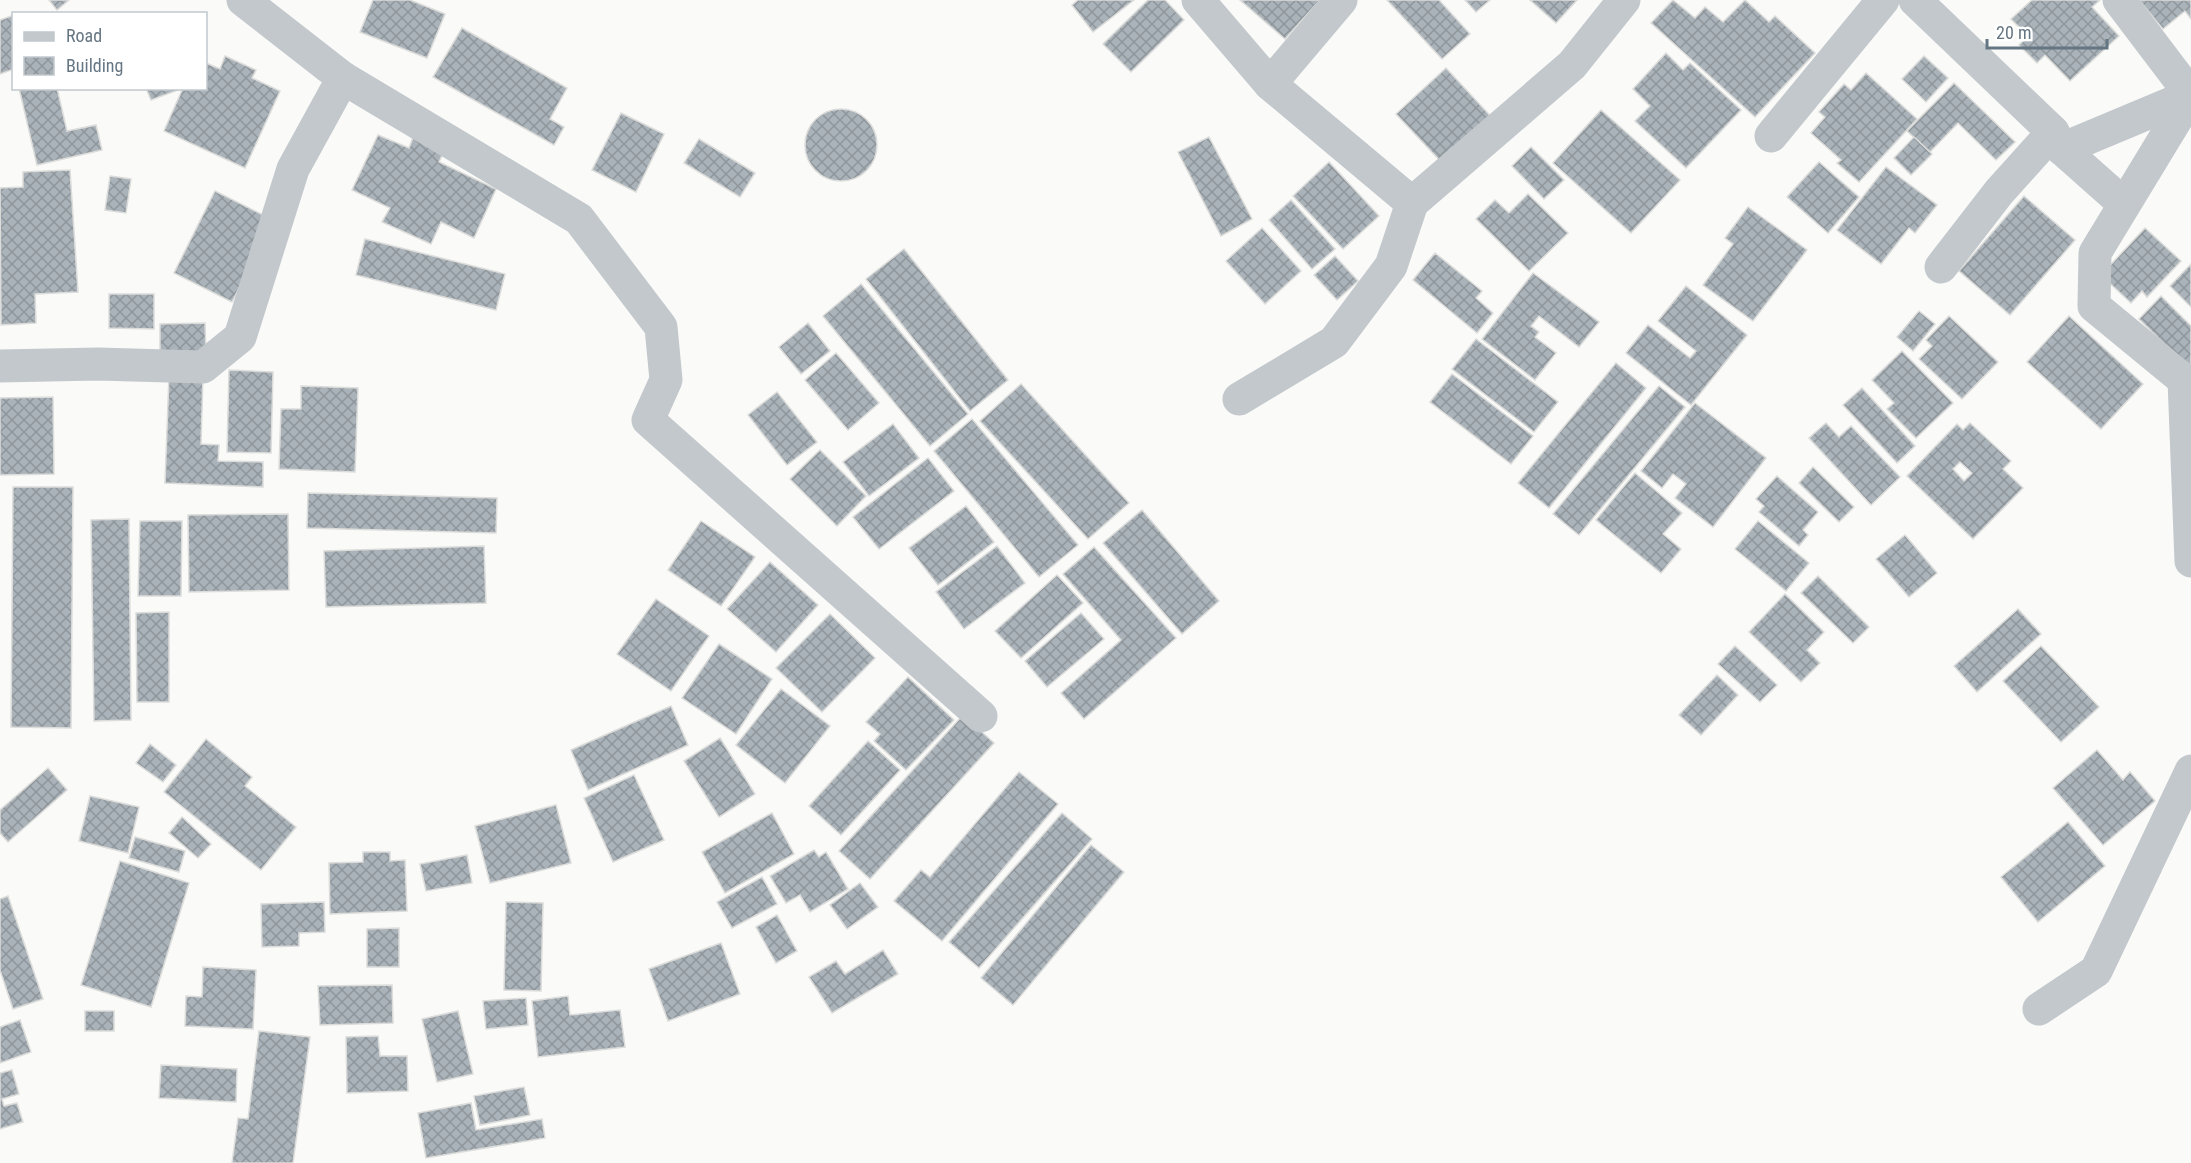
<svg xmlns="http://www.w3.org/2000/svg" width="2191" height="1163" viewBox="0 0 2191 1163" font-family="'Roboto Condensed',sans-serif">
	<defs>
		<pattern id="building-cross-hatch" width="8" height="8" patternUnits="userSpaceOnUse" patternTransform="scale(1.5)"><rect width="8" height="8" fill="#aab3b9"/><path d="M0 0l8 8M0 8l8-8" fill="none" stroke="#8e969c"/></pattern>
	</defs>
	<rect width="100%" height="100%" fill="#fafaf8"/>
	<g fill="url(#building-cross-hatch)" stroke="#dcdcda" stroke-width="1.5" fill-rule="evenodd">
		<polygon points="49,0 69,0 57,10"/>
		<polygon points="373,0 410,0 445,14 427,58 360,32"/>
		<polygon points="1078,0 1134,0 1093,32 1072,5"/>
		<polygon points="1148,0 1165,0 1184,20 1131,72 1103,44"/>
		<polygon points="1240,0 1320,0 1285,39"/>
		<polygon points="1387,0 1439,0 1470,34 1442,59"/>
		<polygon points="1465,0 1490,0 1476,12"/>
		<polygon points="1530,0 1577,0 1556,23"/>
		<polygon points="1673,0 1695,18 1705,7 1723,22 1745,0 1769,22 1775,16 1815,53 1755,117 1651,23"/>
		<polygon points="2032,0 2100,0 2092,7 2119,36 2070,81 2045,55 2037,63 2019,45 2028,36 2011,19"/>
		<polygon points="2139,0 2191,0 2191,19 2185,11 2163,29"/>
		<polygon points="14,15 14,69 0,74 0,20"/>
		<polygon points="462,28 567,88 550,119 564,127 554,145 433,77"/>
		<polygon points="1666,53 1683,70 1690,63 1741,110 1686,168 1635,121 1650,106 1633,89"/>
		<polygon points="225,56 256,70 252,78 280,91 245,168 164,131 183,88 206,88 206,63 220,69"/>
		<polygon points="1924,56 1948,78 1926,102 1902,79"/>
		<polygon points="1446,68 1496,122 1447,168 1396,114"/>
		<polygon points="1866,73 1917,119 1859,182 1837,163 1841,160 1811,133 1825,117 1819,112 1844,84 1851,90"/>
		<polygon points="1954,83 2015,142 1996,160 1958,123 1930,152 1907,131"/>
		<polygon points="19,88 57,88 67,131 96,125 102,150 37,165"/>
		<polygon points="146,88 178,88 178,90 151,100"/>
		<circle cx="841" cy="145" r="36"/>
		<polygon points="1601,110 1680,180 1631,233 1553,163"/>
		<polygon points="621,113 664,134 636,192 592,170"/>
		<polygon points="378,135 409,148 414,135 445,149 439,162 496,189 474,238 441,222 431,244 382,222 390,208 352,190"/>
		<polygon points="1209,137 1252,219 1221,236 1178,152"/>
		<polygon points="1914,137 1932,154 1911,175 1894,158"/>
		<polygon points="699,139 755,173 740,197 684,163"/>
		<polygon points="1531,147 1564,180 1544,199 1512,166"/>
		<polygon points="1329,162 1379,216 1343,249 1293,196"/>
		<polygon points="1819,162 1859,197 1828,233 1787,197"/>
		<polygon points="1886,167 1937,205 1915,233 1909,228 1881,264 1837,230"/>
		<polygon points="70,170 78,292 35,294 36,323 1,325 0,188 23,187 23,172"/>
		<polygon points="110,176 131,179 126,213 105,210"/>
		<polygon points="215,191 273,220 232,302 174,273"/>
		<polygon points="1528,194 1568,233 1529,271 1476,219 1495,200 1509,213"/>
		<polygon points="2024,196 2075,240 2010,315 1959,271"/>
		<polygon points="1291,200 1335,249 1312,269 1269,220"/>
		<polygon points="1748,207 1807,250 1753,321 1703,285 1733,244 1725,238"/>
		<polygon points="1262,228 1301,271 1265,304 1226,261"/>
		<polygon points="2145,228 2181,261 2147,297 2142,291 2131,303 2101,275"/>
		<polygon points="365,239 505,274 496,310 356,275"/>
		<polygon points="904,249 1008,380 970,411 866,279"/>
		<polygon points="1435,253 1482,291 1476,298 1493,313 1477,333 1413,280"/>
		<polygon points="1335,256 1358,281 1337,300 1314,275"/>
		<polygon points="2191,264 2191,307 2170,286"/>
		<polygon points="1533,273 1599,322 1579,347 1539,316 1531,326 1539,332 1535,337 1556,353 1535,380 1482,339"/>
		<polygon points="861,284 968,414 930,446 823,316"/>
		<polygon points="1686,286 1747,335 1691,405 1626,353 1648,325 1690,358 1696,351 1658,321"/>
		<polygon points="109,294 154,294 154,329 109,328"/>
		<polygon points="2161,296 2191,326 2191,370 2139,319"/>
		<polygon points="1919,311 1935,324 1913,351 1897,337"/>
		<polygon points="1949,316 1998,362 1962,399 1919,359 1932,346 1926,340"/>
		<polygon points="2069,316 2143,384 2101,429 2027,362"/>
		<polygon points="205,323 206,354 160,356 160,324"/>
		<polygon points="808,323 830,351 801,374 779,347"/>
		<polygon points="1476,339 1558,402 1534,432 1452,369"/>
		<polygon points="1902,351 1953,403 1916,438 1887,409 1894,403 1872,380"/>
		<polygon points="836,353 879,403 848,430 805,380"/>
		<polygon points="1616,363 1646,388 1549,508 1518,483"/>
		<polygon points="229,370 273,372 271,453 227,452"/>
		<polygon points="1452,374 1533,436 1511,464 1430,402"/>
		<polygon points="169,375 203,376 201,444 219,445 218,461 263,462 263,487 165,483"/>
		<polygon points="1021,384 1129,503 1088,539 980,421"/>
		<polygon points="301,386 358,388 355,472 279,469 281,409 301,409"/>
		<polygon points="1659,386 1685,407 1579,535 1553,514"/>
		<polygon points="1862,388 1915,446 1897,463 1843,405"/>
		<polygon points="777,392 817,442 787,465 748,415"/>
		<polygon points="53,397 54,474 0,475 0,398"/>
		<polygon points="1695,403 1766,458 1713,527 1675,498 1686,484 1673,474 1662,488 1641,471"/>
		<polygon points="972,419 1078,545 1039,577 934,451"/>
		<polygon points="1826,423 1839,437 1851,426 1900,477 1871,505 1809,438"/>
		<path d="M1970 423 2011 461 2003 469 2023 488 1973 539 1907 476 1957 424 1963 430ZM1960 462 1972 473 1964 481 1953 469Z"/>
		<polygon points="893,424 919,458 869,496 843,462"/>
		<polygon points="820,450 866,496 837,526 790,479"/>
		<polygon points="928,458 954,491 879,549 853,517"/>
		<polygon points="1813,467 1854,507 1839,522 1799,483"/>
		<polygon points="1635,473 1682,513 1663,534 1681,549 1661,573 1596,520"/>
		<polygon points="1777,476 1818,512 1803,530 1808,535 1799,546 1759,512 1764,506 1756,499"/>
		<polygon points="13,487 73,487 71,728 11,727"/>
		<polygon points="308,493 497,498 496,533 307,528"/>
		<polygon points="966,506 994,542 938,585 909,548"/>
		<polygon points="1142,510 1219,601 1182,634 1103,543"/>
		<polygon points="288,514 289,590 189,592 188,515"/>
		<polygon points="129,519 131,720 94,721 91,520"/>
		<polygon points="140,521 182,521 181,596 138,596"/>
		<polygon points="701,521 755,557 721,606 668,570"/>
		<polygon points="1758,521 1809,563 1786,591 1735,549"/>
		<polygon points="1905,535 1937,573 1909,597 1876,559"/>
		<polygon points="484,546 486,603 326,607 324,551"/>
		<polygon points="997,546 1025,583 964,629 936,592"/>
		<polygon points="1094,547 1176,638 1084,719 1061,693 1121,640 1063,574"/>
		<polygon points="770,562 818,605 776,652 727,609"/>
		<polygon points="1057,575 1083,603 1021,658 995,631"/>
		<polygon points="1818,576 1869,627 1853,643 1801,593"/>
		<polygon points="1785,594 1824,632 1807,650 1820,663 1801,682 1749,632"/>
		<polygon points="656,599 709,636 671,691 617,654"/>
		<polygon points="2018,609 2041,634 1977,692 1954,666"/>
		<polygon points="169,612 169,702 137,702 136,613"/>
		<polygon points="1081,613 1104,639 1047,687 1025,661"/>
		<polygon points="830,614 875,658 822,712 776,668"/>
		<polygon points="719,644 772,679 736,734 682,698"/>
		<polygon points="1735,646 1777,685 1760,702 1718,664"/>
		<polygon points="2041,646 2099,707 2061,742 2003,681"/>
		<polygon points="1717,675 1738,695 1701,735 1679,715"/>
		<polygon points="908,677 954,720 906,770 874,741 880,734 866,722"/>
		<polygon points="781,689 830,726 785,783 736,745"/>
		<polygon points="671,706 688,745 588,790 571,750"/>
		<polygon points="963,715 994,743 870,879 839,851"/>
		<polygon points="720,738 755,794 719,817 684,761"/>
		<polygon points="206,739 252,777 245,786 296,827 261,870 164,792"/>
		<polygon points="868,741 900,770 841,835 809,806"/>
		<polygon points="150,744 176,765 163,782 136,763"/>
		<polygon points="2097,750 2123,780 2130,772 2155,801 2103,845 2053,788"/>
		<polygon points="48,768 67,790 8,842 0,833 0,810"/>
		<polygon points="1019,772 1058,804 942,941 894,901 921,870 930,877"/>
		<polygon points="634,775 664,840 613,862 584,798"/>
		<polygon points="90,796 139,807 128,853 79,841"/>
		<polygon points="556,805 571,863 490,883 475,826"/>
		<polygon points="772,813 794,854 725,893 702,852"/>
		<polygon points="1062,813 1092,839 979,968 949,942"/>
		<polygon points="182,817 211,844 198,858 169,833"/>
		<polygon points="2068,822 2105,866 2038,922 2001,877"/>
		<polygon points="135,837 185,851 179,872 129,858"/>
		<polygon points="1091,845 1124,872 1013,1005 981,978"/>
		<polygon points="814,850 819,857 826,852 848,889 810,912 800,895 786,903 770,876"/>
		<polygon points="363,852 390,852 390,861 405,860 407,911 330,914 329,863 363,862"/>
		<polygon points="467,855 472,883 426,891 420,864"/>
		<polygon points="120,861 189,883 151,1007 81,985"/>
		<polygon points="762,877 777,904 732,928 717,902"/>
		<polygon points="860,883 878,907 847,929 830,905"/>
		<polygon points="8,896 43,999 13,1009 0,970 0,899"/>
		<polygon points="324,902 325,932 299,933 299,946 262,947 261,904"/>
		<polygon points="506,902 543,903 541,991 504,990"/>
		<polygon points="777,915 797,951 776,963 756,927"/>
		<polygon points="399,928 399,967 367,967 367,929"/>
		<polygon points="721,943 740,994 668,1021 649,969"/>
		<polygon points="883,950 898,974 832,1013 809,977 836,961 845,974"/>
		<polygon points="203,967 256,970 253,1029 185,1026 186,996 202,997"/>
		<polygon points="392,985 393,1023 320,1025 318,986"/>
		<polygon points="568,996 570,1015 620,1010 625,1047 538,1057 532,1001"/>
		<polygon points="526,998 528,1025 486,1029 483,1001"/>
		<rect x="85" y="1011" width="29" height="20"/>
		<polygon points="458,1011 473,1074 437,1082 422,1019"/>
		<polygon points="20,1020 31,1052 0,1063 0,1027"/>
		<polygon points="259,1031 310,1037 293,1163 232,1163 238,1118 248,1119"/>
		<polygon points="378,1036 380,1056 407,1056 408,1091 347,1093 346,1037"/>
		<polygon points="161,1065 237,1069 236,1102 159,1098"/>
		<polygon points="12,1070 19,1094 2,1099 4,1106 17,1103 23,1122 0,1129 0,1073"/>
		<polygon points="524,1087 530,1115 480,1125 474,1096"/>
		<polygon points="471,1103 476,1130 542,1119 545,1138 426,1158 418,1113"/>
	</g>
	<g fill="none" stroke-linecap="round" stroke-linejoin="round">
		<g stroke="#c3c8cc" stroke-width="33">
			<polyline points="1198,0 1270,84 1412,203"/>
			<polyline points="1915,0 2053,132 2062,149 2124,204"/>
			<polyline points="343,78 579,219 661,327 666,380 648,420 981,716"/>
			<polyline points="1270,84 1341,0"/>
			<polyline points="2191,95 2095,253 2094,306 2184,380 2191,561"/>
			<polyline points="1771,136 1883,0"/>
			<polyline points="2062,149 2191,95 2119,0"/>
			<polyline points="1941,267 1999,192 2053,132"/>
			<polyline points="0,366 98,364 203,367 240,337 293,169 343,78 243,0"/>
			<polyline points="1239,399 1334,342 1391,266 1412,203 1572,65 1624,0"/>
			<polyline points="2039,1009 2096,971 2191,771"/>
		</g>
	</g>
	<rect x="12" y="12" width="195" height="78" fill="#ffffff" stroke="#c1c8cd" stroke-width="1.5"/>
	<rect x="24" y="32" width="30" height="9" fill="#c3c8cc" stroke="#c1c8cd" stroke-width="1.5"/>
	<text x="66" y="42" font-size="18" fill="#657683">Road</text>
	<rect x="24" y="57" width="30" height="18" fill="url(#building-cross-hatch)" stroke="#c1c8cd" stroke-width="1.5"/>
	<text x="66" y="72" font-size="18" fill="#657683">Building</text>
	<path d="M1987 39v9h120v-9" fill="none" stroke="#657683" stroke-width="3"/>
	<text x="1996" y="39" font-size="18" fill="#657683" stroke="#ffffff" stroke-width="4.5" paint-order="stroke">20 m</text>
</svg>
